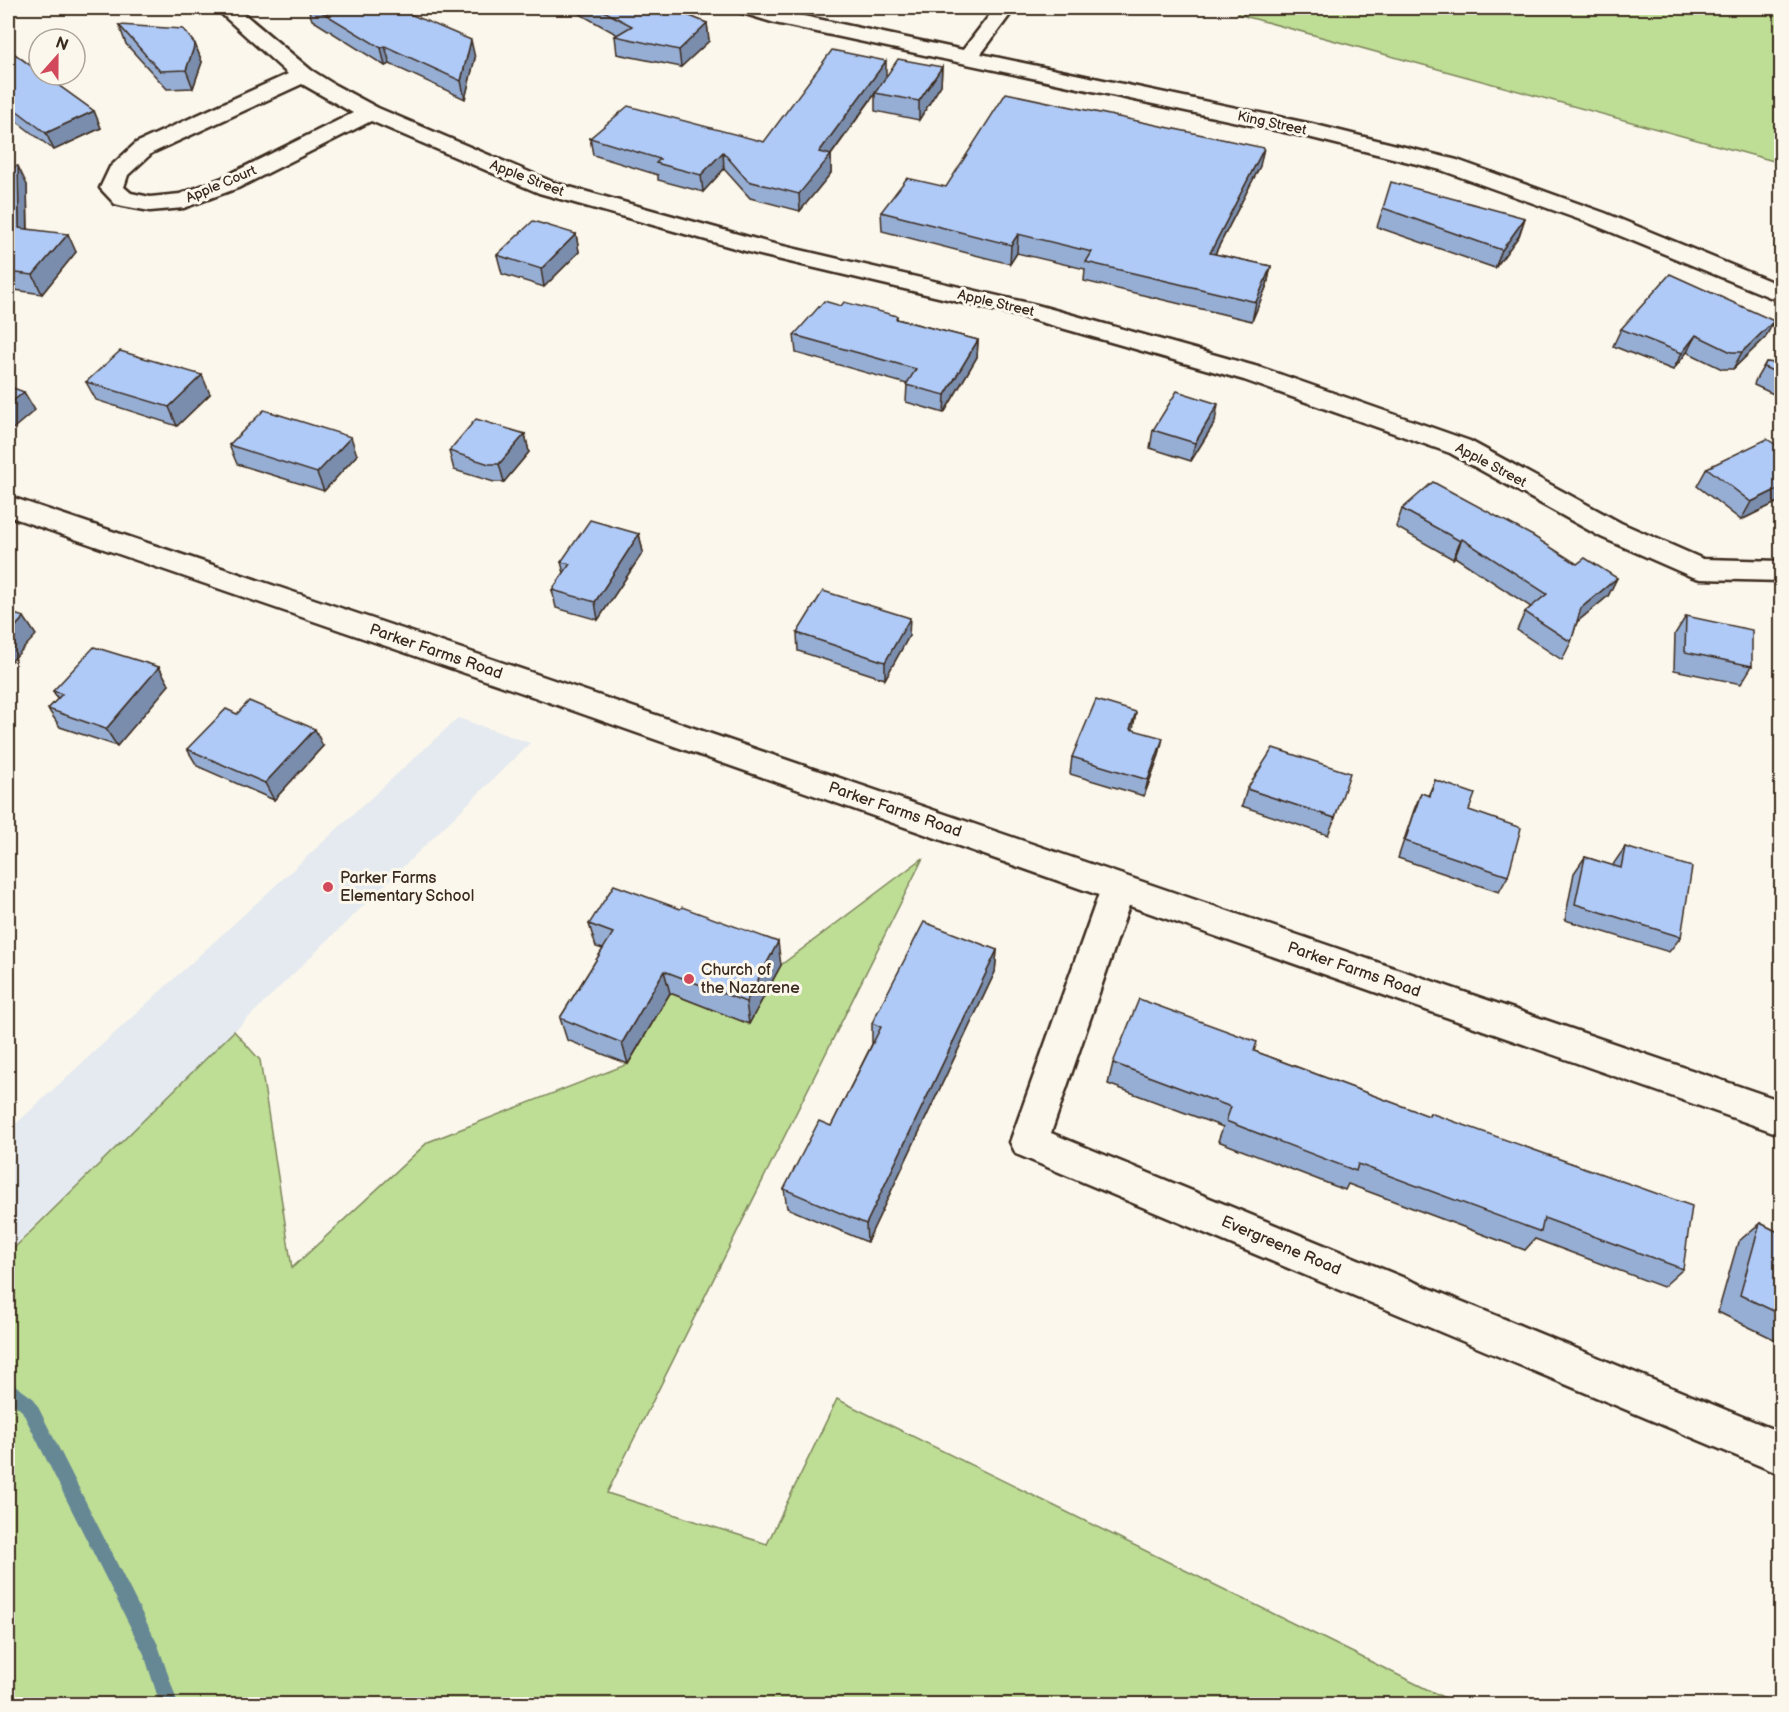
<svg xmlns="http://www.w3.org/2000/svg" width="1789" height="1712" viewBox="0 0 1789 1712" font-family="'Balsamiq Sans',sans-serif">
	<rect width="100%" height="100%" fill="#fbf7ec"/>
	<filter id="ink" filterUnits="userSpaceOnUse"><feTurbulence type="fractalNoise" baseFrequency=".0167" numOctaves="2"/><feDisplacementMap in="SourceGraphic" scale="12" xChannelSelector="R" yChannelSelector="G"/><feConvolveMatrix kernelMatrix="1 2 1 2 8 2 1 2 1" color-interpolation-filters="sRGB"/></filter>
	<g filter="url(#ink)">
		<polygon fill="#e4eaef" points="458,718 530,743 8,1252 8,1131"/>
		<g fill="#bedd95" stroke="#7c845a" stroke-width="1.5">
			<polygon points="1242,8 1781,8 1781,163 1237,14"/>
			<polygon points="923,858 607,1493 767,1544 837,1399 1457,1704 8,1704 8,1254 234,1031 260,1060 292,1268 428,1142 628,1064 670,993 749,1023 781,965"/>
		</g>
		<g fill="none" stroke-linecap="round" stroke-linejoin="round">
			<polygon fill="#668895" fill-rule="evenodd" points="8,1380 34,1399 158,1645 178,1704 160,1704 144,1654 22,1411 8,1399"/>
			<defs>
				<g id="minor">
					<path d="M215 8H237L311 70 335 85 378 108 555 183 770 243 1037 305 1262 368 1470 441 1621 523 1703 559 1782 561V581L1700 579 1690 576 1601 537 1450 453 1244 380 1023 317 756 254 539 193 371 121 238 188 184 208 150 211 123 206 115 204 100 188 110 167 136 143 288 74ZM302 84 353 113 222 178 180 194 150 197 131 193 124 187 128 175 152 153Z"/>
					<polygon points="736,8 766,8 963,50 995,8 1015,8 981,54 1312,124 1457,160 1605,213 1782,286 1782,302 1589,223 1441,170 1312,138 775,23 739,12"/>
					<polygon points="1118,874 1130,878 1135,888 1051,1133 1782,1433 1782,1475 1016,1154 1010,1142 1101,888 1106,878"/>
				</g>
				<polygon id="tertiary" points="8,496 545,677 1782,1101 1782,1135 523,693 8,516"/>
			</defs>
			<use href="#minor" stroke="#3b2a1e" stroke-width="5"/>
			<use href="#tertiary" stroke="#3b2a1e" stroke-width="5"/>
			<use href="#minor" fill="#fbf7ec" fill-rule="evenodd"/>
			<use href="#tertiary" fill="#fbf7ec" fill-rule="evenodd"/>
		</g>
		<g fill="#96aed4" stroke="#3b2a1e" stroke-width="1.5">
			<polygon points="305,8 396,8 475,58 465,99 390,64 385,66 312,20 309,11"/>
			<polygon points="579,8 670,8 707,23 709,41 681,67 617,54 615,36 618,35 580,14"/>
			<polygon points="898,8 933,8 927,14"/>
			<polygon points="119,25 195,44 202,62 193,88 167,89 126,44"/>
			<polygon points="8,49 94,111 101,128 54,150 8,115"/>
			<polygon points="942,67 941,85 919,120 875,111 875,94 831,155 831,173 800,211 750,198 724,169 703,192 658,180 658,175 593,155 590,138 764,142 886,76"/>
			<polygon points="1260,166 1215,254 1271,266 1267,285 1252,321 1084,281 1085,269 1017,253 1010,264 882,231 881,212 946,187"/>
			<polygon points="8,168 27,185 28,229 76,252 42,294 8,289"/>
			<polygon points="1383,208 1525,218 1519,236 1495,268 1377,227"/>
			<polygon points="576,234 579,252 544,287 502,274 497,255"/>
			<polygon points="841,306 897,316 897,319 978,340 977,357 944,413 906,402 907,384 796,353 794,335"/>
			<polygon points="1774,321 1765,338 1733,369 1722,369 1687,352 1673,370 1613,346 1621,329"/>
			<polygon points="1766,362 1782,364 1782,398 1754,385 1755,381"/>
			<polygon points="86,382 210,394 177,426 96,400"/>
			<polygon points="1215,422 1191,461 1150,448 1153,430"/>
			<polygon points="525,434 529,452 504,482 494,482 454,470 449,451"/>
			<polygon points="229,445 357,455 324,491 237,464"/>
			<polygon points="1782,449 1782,500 1741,520 1697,486 1707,468"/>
			<polygon points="1402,509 1577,564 1617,578 1608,596 1577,622 1571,642 1562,660 1517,630 1525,612 1531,607 1455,557 1453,559 1396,527"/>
			<polygon points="639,534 643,552 598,620 556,608 552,590 564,573 561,562"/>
			<polygon points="1686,616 1752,666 1741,684 1674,670 1675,634"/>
			<polygon points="797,633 909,636 885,679 798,651"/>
			<polygon points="159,667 169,685 117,746 60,727 48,709 58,699 53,691"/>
			<polygon points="1132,730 1159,755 1144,796 1070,774 1072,757"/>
			<polygon points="323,746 274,800 197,766 187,749"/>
			<polygon points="1435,780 1469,810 1508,876 1499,892 1398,858 1414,810 1421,793 1428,796"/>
			<polygon points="1247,789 1335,818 1328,835 1242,806"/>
			<polygon points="1625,847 1681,937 1669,952 1565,920 1574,873 1585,857 1613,866 1614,863"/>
			<polygon points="589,924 781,965 749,1024 670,993 628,1064 567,1040 560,1018 603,949 596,947"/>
			<polygon points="997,950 995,972 867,1242 787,1208 784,1189 831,1126 872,1044 872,1023"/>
			<polygon points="1254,1051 1428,1116 1430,1113 1683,1269 1663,1287 1535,1239 1525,1250 1348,1184 1345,1190 1218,1141 1223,1127 1108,1084 1113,1063"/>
			<polygon points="1760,1223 1782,1234 1782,1343 1718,1312 1738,1242"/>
		</g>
		<g fill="#7a8dad" stroke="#3b2a1e" stroke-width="1.5">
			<polygon points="927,8 933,8 927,14"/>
			<polygon points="707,23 709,41 681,67 679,50"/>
			<polygon points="471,40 475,58 465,99 461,81"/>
			<polygon points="195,44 202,62 193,88 186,70"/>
			<polygon points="385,46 390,64 385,66 381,48"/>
			<polygon points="886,61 886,78 830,156 831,155 831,173 800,211 799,194 819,152"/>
			<polygon points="942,67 941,85 919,120 919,101"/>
			<polygon points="94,111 101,128 54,150 46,133"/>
			<polygon points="1264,148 1260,166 1206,271 1210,253"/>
			<polygon points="723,152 724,169 703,192 701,175"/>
			<polygon points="18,166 27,185 28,246 19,228"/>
			<polygon points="1525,218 1519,236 1495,268 1502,250"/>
			<polygon points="68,234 76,252 42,294 33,275"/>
			<polygon points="576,234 579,252 544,287 541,269"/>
			<polygon points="1018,234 1017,253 1010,264 1011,245"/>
			<polygon points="1271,266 1267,285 1252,321 1256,302"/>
			<polygon points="1774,321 1765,338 1733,369 1742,352"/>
			<polygon points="1696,335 1687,352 1673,370 1682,353"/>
			<polygon points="978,340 977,357 944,413 945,395"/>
			<polygon points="202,375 210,394 177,426 169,407"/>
			<polygon points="24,392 35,410 8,433 8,405"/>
			<polygon points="1218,404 1215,422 1191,461 1195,443"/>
			<polygon points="525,434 529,452 504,482 499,464"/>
			<polygon points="351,437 357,455 324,491 317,473"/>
			<polygon points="1782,487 1782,500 1741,520 1751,502"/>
			<polygon points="639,534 643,552 598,620 595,602"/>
			<polygon points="1462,539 1455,557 1453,559 1460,541"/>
			<polygon points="1617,578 1608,596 1572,626 1581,608"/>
			<polygon points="24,617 36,635 8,665 8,635"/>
			<polygon points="910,618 909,636 885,679 885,662"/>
			<polygon points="159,667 169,685 117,746 106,729"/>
			<polygon points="1136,712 1133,729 1126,746 1130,729"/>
			<polygon points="315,729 323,746 274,800 265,783"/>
			<polygon points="1163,738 1159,755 1144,796 1148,780"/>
			<polygon points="778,942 781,965 749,1024 746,1002"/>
			<polygon points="997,950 995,972 867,1242 866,1224"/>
			<polygon points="664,971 670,993 628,1064 622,1043"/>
		</g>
		<g fill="#afcaf7" stroke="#3b2a1e" stroke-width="1.5">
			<polygon points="315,8 396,8 471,40 461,81 385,46 381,48"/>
			<polygon points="598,8 670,8 707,23 679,50 615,36 632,26"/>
			<polygon points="119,25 183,29 195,44 186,70 160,71"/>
			<polygon points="8,49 39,72 39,75 44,75 94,111 46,133 8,104"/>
			<polygon points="832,50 886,61 819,152 831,155 799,194 748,181 723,152 701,175 656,163 660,159 590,138 628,106 764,142"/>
			<polygon points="898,59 942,67 919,101 875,93"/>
			<polygon points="1006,93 1264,148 1210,253 1271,266 1256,302 1086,262 1092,252 1018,234 1011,245 881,212 907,178 946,187"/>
			<polygon points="18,166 19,228 68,234 33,275 8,272 8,168"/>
			<polygon points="1391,182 1525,218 1502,250 1383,208"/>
			<polygon points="533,221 576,234 541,269 497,255"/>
			<polygon points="1670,274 1774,321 1742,352 1731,352 1696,335 1682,353 1621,329"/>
			<polygon points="824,301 841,306 844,302 897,316 896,319 978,340 945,395 906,385 916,369 794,335"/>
			<polygon points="120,351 202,375 169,407 86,382"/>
			<polygon points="1766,362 1782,364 1782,375 1764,367"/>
			<polygon points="8,386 24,392 8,405"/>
			<polygon points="1177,391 1218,404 1195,443 1153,430"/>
			<polygon points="264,410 351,437 317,473 229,445"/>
			<polygon points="476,419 525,434 499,464 489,464 449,451"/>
			<polygon points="1767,439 1782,449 1782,487 1751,502 1707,468"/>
			<polygon points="1433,482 1533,536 1577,564 1585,558 1617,578 1581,608 1571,642 1525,612 1547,594 1462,539 1460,541 1402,509"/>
			<polygon points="590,520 639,534 595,602 552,590 570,564 561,562"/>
			<polygon points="823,591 910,618 885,662 797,633"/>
			<polygon points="8,612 24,617 8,635"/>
			<polygon points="1686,616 1752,630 1752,666 1685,652"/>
			<polygon points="94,647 159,667 106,729 48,709 62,694 53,691"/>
			<polygon points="1096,700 1136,712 1130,729 1163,738 1148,780 1072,757"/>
			<polygon points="249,701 315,729 265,783 187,749 226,709 237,714"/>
			<polygon points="1273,748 1350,773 1335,818 1247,789"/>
			<polygon points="1435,780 1475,794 1469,810 1521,828 1508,876 1405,841 1421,793 1430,796"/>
			<polygon points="1625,847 1692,867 1681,937 1575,904 1585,857 1621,868"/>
			<polygon points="614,885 680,909 682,907 778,942 746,1002 664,971 622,1043 560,1018 613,933 589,924"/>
			<polygon points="924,922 997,950 866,1224 784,1189 819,1121 831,1126 881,1027 872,1023"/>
			<polygon points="1139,999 1257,1042 1254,1051 1429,1116 1430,1113 1692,1206 1683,1269 1544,1218 1541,1232 1358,1164 1356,1171 1226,1121 1231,1107 1113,1063"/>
			<polygon points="1760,1223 1782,1234 1782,1315 1740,1295"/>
		</g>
	</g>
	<g fill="#d1495b" stroke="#fbf7ec" stroke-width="2">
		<circle cx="328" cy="887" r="6"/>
		<circle cx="689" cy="979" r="6"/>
	</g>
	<g text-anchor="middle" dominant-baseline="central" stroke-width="6" stroke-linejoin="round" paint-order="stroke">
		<g font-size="14" fill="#3b2a1e" stroke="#fbf7ec">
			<text transform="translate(1272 123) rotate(12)">King Street</text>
			<text transform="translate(527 178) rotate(21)">Apple Street</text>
			<text transform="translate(221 184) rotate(-23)">Apple Court</text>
			<text transform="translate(996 303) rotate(13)">Apple Street</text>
			<text transform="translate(1491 465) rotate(28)">Apple Street</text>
		</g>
		<g font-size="16" fill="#3b2a1e" stroke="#fbf7ec">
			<text transform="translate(436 652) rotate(19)">Parker Farms Road</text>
			<text transform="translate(895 810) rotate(19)">Parker Farms Road</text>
			<text transform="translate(1354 970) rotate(19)">Parker Farms Road</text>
			<text transform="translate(1281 1246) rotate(23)">Evergreene Road</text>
		</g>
		<g font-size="16" fill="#3b2a1e" stroke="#fbf7ec" text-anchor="start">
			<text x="340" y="878">Parker Farms<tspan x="340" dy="18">Elementary School</tspan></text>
			<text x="701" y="970">Church of<tspan x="701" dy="18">the Nazarene</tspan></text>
		</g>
	</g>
	<rect width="1789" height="1712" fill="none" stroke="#fbf7ec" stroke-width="30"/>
	<rect x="15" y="15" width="1759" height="1682" fill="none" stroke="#3b2a1e" stroke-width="2" filter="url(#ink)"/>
	<g transform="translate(57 57) rotate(21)"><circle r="28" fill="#fbf7ec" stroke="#aea59a" stroke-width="1.5"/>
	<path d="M0-4.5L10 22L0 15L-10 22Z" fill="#d1495b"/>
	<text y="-9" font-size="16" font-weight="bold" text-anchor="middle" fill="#3b2a1e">N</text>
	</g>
</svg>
